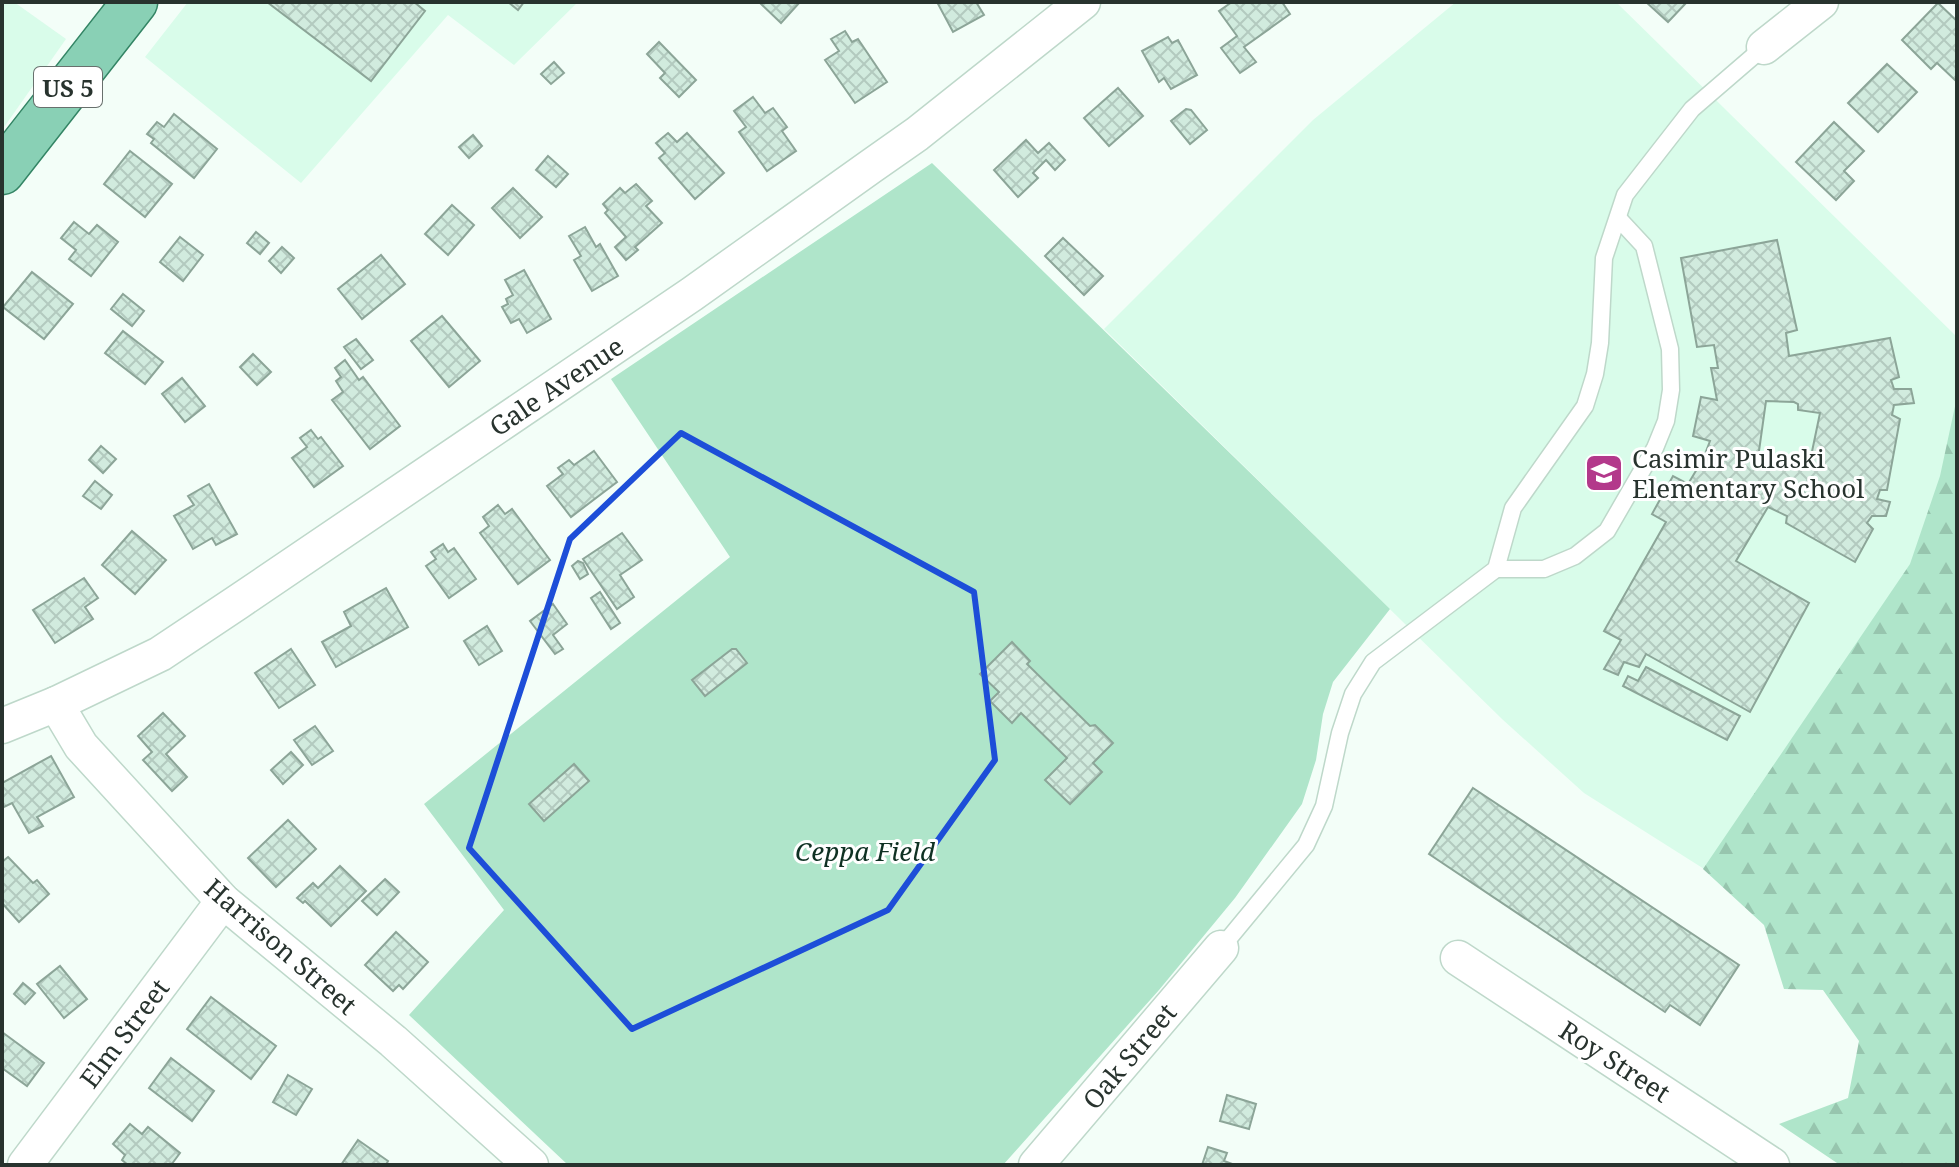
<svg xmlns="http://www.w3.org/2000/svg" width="1959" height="1167" viewBox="0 0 1959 1167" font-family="'Noto Serif',serif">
	<defs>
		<pattern id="forest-firs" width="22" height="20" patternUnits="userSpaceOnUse" patternTransform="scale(2)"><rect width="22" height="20" fill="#afe5ca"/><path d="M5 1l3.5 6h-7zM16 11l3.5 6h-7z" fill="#97c5ae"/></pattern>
		<pattern id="building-cross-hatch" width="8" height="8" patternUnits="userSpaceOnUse" patternTransform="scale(2)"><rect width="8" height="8" fill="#d1ebde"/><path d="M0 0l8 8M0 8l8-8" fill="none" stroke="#b3cabf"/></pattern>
	</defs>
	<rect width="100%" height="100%" fill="#f3fef8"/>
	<g fill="#d9fcea">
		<polygon points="2,2 14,2 66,39 2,130"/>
		<polygon points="188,2 578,2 514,65 448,15 301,183 145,57"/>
		<polygon points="1456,2 1616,2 1957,337 1957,1029 1584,793 1502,719 1104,329 1313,120"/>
	</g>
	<polygon fill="url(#forest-firs)" points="1957,397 1957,1165 1840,1165 1779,1124 1848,1098 1859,1041 1823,990 1784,989 1764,925 1703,869 1910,564 1940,476"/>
	<polygon fill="#afe5ca" points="932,163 1390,609 1333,682 1323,714 1316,760 1302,804 1235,898 1159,990 1003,1165 568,1165 409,1015 504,910 424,804 730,557 611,379"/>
	<g fill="url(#building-cross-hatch)" stroke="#8ca598" stroke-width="2" fill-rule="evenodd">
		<polygon points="267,2 414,2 425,11 371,81"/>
		<polygon points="508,2 524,2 518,10"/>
		<polygon points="759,2 800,2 781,23"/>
		<polygon points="937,2 976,2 984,15 953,32"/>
		<polygon points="1232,2 1282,2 1290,14 1244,47 1256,62 1240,73 1221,48 1237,36 1219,11"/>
		<polygon points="1646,2 1687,2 1668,22"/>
		<polygon points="1938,3 1957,21 1957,82 1937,63 1931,69 1902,40"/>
		<polygon points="845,31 852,42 858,39 887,82 855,103 825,60 839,51 831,39"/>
		<polygon points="1168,37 1172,43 1178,40 1197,75 1171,89 1164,78 1159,82 1142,51"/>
		<polygon points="659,42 696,80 679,97 660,78 665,73 647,54"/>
		<polygon points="554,62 564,73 551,84 541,74"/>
		<polygon points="1887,64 1917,92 1878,132 1848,103"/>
		<polygon points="1118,88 1143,116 1109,146 1084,118"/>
		<polygon points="753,97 765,113 773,108 787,127 782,131 796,151 767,171 739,132 746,127 734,111"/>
		<polygon points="1186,109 1191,110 1207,130 1190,144 1171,121"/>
		<polygon points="174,114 217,149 194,178 151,143 154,139 147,134 157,122 164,127"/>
		<polygon points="1834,122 1864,151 1844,171 1854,181 1836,200 1796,162"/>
		<polygon points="668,133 677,142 687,133 724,173 695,199 659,158 665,153 656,143"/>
		<polygon points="473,135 482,146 469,158 459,147"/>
		<polygon points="1026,140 1038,153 1049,143 1065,160 1055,170 1046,160 1033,173 1038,178 1018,197 994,170"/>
		<polygon points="130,151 172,184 145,217 104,184"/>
		<polygon points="548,156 568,174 556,187 536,170"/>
		<polygon points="636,184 652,201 646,206 662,223 635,247 638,250 626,260 615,247 626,237 605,213 608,210 603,204 620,188 625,193"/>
		<polygon points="513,188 542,217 520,238 492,208"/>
		<polygon points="452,205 474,225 448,255 425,234"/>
		<polygon points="74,222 89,234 97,225 118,242 91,276 69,259 76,250 61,238"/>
		<polygon points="585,227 596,247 600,244 618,276 592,291 574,260 581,256 569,236"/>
		<polygon points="256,232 269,243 260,254 247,243"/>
		<polygon points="180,237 203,255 183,281 160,262"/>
		<polygon points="1063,238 1103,276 1084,295 1045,256"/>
		<path d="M1777 240 1797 330 1786 333 1789 356 1890 338 1899 377 1891 380 1894 389H1911L1914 403 1894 405 1892 415 1900 419 1887 490H1880L1877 499 1890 502 1886 516H1872L1867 523 1873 529 1855 562 1786 523 1787 516 1768 507 1736 561 1809 603 1750 712 1646 654 1639 667 1624 662 1618 675 1604 669 1621 640 1604 631 1666 522 1652 514 1673 476 1688 484 1703 459 1710 441 1693 436 1701 397 1717 400 1711 368H1718L1714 345 1697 347 1681 258ZM1766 401 1794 402 1798 404V410L1820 413 1809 466 1792 463 1789 468 1758 458Z"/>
		<polygon points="282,247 294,258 281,273 269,261"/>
		<polygon points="381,255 405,284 362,319 338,289"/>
		<polygon points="524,270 551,319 527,333 519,319 511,323 502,307 508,304 506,299 513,295 505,280"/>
		<polygon points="32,272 73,304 44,339 3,307"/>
		<polygon points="123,294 144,311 132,326 111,309"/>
		<polygon points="442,316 480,361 449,387 411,341"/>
		<polygon points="123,331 163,362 145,384 105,353"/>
		<polygon points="356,339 373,360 361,369 344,347"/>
		<polygon points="253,354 271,372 257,385 240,367"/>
		<polygon points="345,360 359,380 363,377 400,426 370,449 332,400 343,392 336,381 341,377 335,368"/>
		<polygon points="182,378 205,406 185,422 162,394"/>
		<polygon points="311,430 318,439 321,437 343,466 314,487 292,458 307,447 300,438"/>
		<polygon points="101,446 116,459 103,473 89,460"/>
		<polygon points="594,451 617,482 571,517 547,486 563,474 558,468 569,460 574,465"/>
		<polygon points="95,481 112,495 101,509 83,496"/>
		<polygon points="209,484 237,534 216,545 212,538 193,549 174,516 194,505 188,496"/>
		<polygon points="498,505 505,514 512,509 550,560 518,584 480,533 489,526 483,517"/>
		<polygon points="132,531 166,560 135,594 102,565"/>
		<polygon points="622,533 642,560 620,575 634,597 617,609 583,559"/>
		<polygon points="443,544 448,552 454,548 476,579 449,598 426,566 436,559 431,552"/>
		<polygon points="578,561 583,563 588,574 580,579 572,566"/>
		<polygon points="84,578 98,598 85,607 93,619 55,643 33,610"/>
		<polygon points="386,588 408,627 336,667 322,642 351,626 344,612"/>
		<polygon points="600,592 620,623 611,629 591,598"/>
		<polygon points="553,604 567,624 553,635 563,649 555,654 530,621"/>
		<polygon points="487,626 502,651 479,665 464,641"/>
		<polygon points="1012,642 1030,661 1027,664 1090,726 1095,725 1113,743 1093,763 1102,772 1070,804 1045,780 1067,758 1021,713 1012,723 990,701 999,692 980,674"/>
		<polygon points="291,649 315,685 279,708 255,673"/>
		<polygon points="732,649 736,649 747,663 705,696 692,680"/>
		<polygon points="1646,667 1740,716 1727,740 1623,686 1628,676 1638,681"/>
		<polygon points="163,713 185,736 166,754 187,777 172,791 143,760 152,752 138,736"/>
		<polygon points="315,726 333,751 312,765 294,740"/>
		<polygon points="291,752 303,765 283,784 271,770"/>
		<polygon points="51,756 74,797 37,817 43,826 29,833 12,803 2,808 2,783"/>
		<polygon points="574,764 589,781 544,821 529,804"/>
		<polygon points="1473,788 1739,965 1700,1025 1670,1005 1665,1012 1429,854"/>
		<polygon points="288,820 316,849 276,887 248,858"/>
		<polygon points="8,857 33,883 37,880 49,894 19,922 2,903 2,862"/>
		<polygon points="340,866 366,891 331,926 305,901 303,903 297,898 313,883 318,888"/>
		<polygon points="385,879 399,892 377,915 362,901"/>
		<polygon points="396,932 428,962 403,989 399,985 393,991 365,965"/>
		<polygon points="60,966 87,999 64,1018 37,984"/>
		<polygon points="23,983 35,993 25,1004 14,994"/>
		<polygon points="211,997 276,1046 251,1079 187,1029"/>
		<polygon points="2,1032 44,1063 27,1086 2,1068"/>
		<polygon points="171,1058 214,1091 192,1121 149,1088"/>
		<polygon points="288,1075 312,1089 296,1115 273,1102"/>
		<polygon points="1227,1095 1256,1104 1249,1129 1220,1121"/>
		<polygon points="130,1124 142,1134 148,1127 180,1153 171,1165 128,1165 122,1160 125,1155 113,1144"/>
		<polygon points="358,1140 388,1161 386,1165 341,1165"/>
		<polygon points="1208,1147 1227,1153 1224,1161 1235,1165 1202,1165"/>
	</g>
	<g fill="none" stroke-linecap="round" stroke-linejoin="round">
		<defs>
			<g id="lane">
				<polyline points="1496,569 1544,569 1575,556 1607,531 1655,448 1666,421 1671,390 1670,349 1644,246 1618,218"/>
				<polyline points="1221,948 1306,845 1324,806 1340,733 1353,694 1373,662 1496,569 1513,508 1585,406 1595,374 1600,343 1604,258 1625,195 1692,109 1764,47"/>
			</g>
			<g id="street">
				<polyline points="1764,47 1821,2"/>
				<polyline points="56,704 81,746 223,901 393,1041 531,1165"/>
				<polyline points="2,726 56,704 160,654 238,602 692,294 870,167 917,134 1083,2"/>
				<polyline points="1458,958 1772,1165"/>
				<polyline points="25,1165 223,901"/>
				<polyline points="1036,1165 1221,948"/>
			</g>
			<polyline id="primary" points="2,172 135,2"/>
		</defs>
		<use href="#lane" stroke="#bed8ca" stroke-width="19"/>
		<use href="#street" stroke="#bed8ca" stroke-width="37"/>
		<use href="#primary" stroke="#348565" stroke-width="47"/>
		<use href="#lane" stroke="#fff" stroke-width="16"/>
		<use href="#street" stroke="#fff" stroke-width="34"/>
		<use href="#primary" stroke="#89d0b5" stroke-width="44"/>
	</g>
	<path fill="none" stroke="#1d4ed8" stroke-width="6" stroke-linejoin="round" d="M681 433 974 592 995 760 888 910 632 1029 469 848 570 539Z"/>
	<defs>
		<symbol id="school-square" viewBox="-11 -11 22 22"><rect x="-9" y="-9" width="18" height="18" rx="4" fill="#b3398b" stroke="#fff"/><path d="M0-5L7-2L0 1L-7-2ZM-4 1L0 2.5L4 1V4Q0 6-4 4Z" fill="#fff"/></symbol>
	</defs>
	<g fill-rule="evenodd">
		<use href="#school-square" x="1582" y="451" width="44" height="44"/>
	</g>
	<g text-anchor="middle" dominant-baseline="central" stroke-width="6" stroke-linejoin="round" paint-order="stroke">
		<rect fill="#fff" stroke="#68706d" stroke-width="2" x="34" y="67" width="68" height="40" rx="6"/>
		<g font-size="24" font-weight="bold" fill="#28332e">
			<text x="68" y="87">US 5</text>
		</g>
		<g font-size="26" fill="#28332e" stroke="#fff">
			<text transform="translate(556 386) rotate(-34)">Gale Avenue</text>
			<text transform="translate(281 946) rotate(41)">Harrison Street</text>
			<text transform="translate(124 1033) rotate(-53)">Elm Street</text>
			<text transform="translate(1129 1056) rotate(-50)">Oak Street</text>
			<text transform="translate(1615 1061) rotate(33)">Roy Street</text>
		</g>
		<g font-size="26" fill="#28332e" stroke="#fff" text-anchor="start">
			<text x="1632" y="458">Casimir Pulaski<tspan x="1632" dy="30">Elementary School</tspan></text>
		</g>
		<g font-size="26" font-style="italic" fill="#0f3123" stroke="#fff">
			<text x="865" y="851">Ceppa Field</text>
		</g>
	</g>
	<rect width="1959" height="1167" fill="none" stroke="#28332e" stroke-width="8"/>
</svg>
